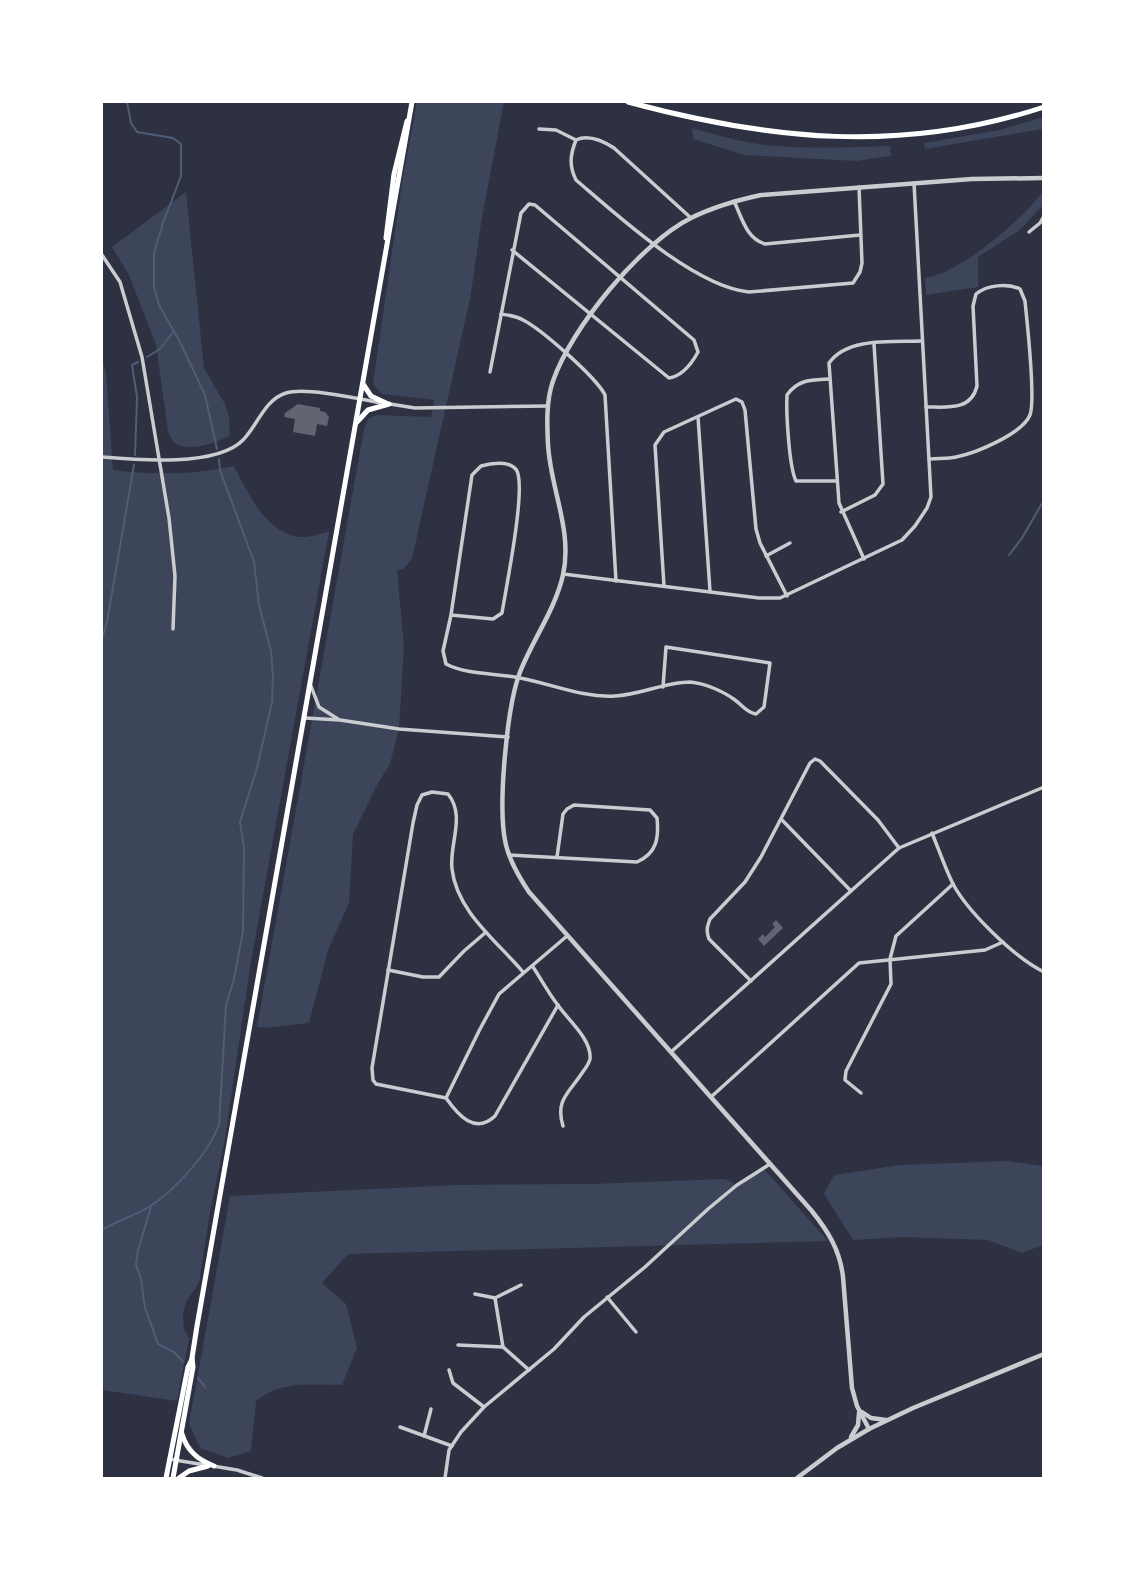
<svg xmlns="http://www.w3.org/2000/svg" width="1145" height="1580" viewBox="0 0 1145 1580" font-family="Helvetica,sans-serif">
	<rect width="100%" height="100%" fill="#2d3142"/>
	<g fill="#3c4559">
		<polygon points="417,102 504,102 481,223 471,294 412,559 403,569 397,570 404,646 399,729 390,764 378,783 353,834 349,903 328,950 309,1023 266,1028 257,1027 364,429 369,418 377,415 431,417 434,400 382,394 373,384 403,176"/>
		<polygon points="1043,117 1043,129 925,149 924,143 1000,130"/>
		<path d="M692 128C719 136 748 144 776 146 814 149 852 147 890 146L891 156 856 161 744 155 693 139Z"/>
		<path d="M1043 191V205L1020 230 978 257V287L926 295 925 278C961 273 1023 219 1043 191Z"/>
		<path d="M186 192 204 368 225 404 229 418 230 435C218 443 192 451 178 445 172 442 170 436 168 431L156 345 129 275 112 247Z"/>
		<path d="M102 357 106 373 113 470C154 475 194 475 234 466 249 494 268 539 307 537 314 536 322 533 329 532L250 967 225 1139 210 1213 199 1283 186 1302 183 1316 184 1328 189 1339 177 1401 102 1390Z"/>
		<polygon points="1008,1161 1043,1166 1043,1245 1022,1253 988,1240 904,1237 853,1240 824,1194 834,1175 900,1165"/>
		<path d="M764 1169 828 1241 348 1254 322 1283 346 1304 357 1348 342 1385C311 1385 281 1380 256 1401L251 1451 228 1458 200 1448 189 1424 230 1196 455 1185 590 1184 725 1179 737 1185Z"/>
	</g>
	<g fill="none" stroke-linecap="round" stroke-linejoin="round">
		<g stroke="#4f5d75" stroke-width="2">
			<polyline points="127,102 131,123 137,132 173,138 181,144 181,176 163,223 154,253 154,287 159,305 180,342 205,395 217,449"/>
			<polyline points="147,357 160,349 174,331"/>
			<polyline points="135,455 137,397 132,365 138,362"/>
			<polyline points="1009,555 1022,538 1044,500"/>
			<polyline points="102,639 107,622 134,465"/>
			<polyline points="151,1207 138,1250 136,1265 141,1279 145,1308 158,1344 174,1352 183,1362"/>
			<path d="M102 1230C116 1221 132 1217 147 1208 174 1192 208 1154 219 1125L226 1005 234 979 243 931 244 848 240 822 257 768 272 702 273 677 271 651 259 605 254 562 220 470 219 459"/>
			<polyline points="198,1378 205,1387"/>
		</g>
	</g>
	<g fill="#626471">
		<polygon points="298,404 320,408 320,411 325,412 329,417 327,426 317,424 315,436 293,432 295,419 284,417 285,413"/>
		<polygon points="776,920 783,928 764,946 758,939 763,934 765,937 775,927 772,924"/>
	</g>
	<g fill="none" stroke-linecap="round" stroke-linejoin="round">
		<g stroke="#caccd0" stroke-width="3.5">
			<polyline points="539,129 556,130 576,140"/>
			<path d="M734 201C742 218 746 238 765 244L860 235"/>
			<path d="M691 218 614 148C603 141 589 134 576 140 570 155 569 166 576 180 617 215 695 287 749 292L853 283 860 272 862 263 859 187"/>
			<polyline points="1029,232 1040,223 1044,216"/>
			<polyline points="102,255 120,282 142,357 169,518 175,576 173,629"/>
			<path d="M501 314C508 315 516 316 523 320 541 329 596 377 605 395L616 581"/>
			<path d="M490 372 521 213 529 204 535 205 694 340 698 352C692 363 682 376 669 378L512 250"/>
			<path d="M829 379C812 380 798 379 787 395 786 412 789 467 796 481H837"/>
			<polyline points="390,404 415,408 548,406"/>
			<path d="M926 407C947 407 971 411 977 386L973 306 976 294C987 285 1007 283 1020 289L1025 301C1027 322 1036 399 1030 415 1022 434 976 453 956 457 948 459 938 458 929 459"/>
			<polyline points="698,417 710,591"/>
			<path d="M102 457C137 460 217 467 243 440 258 425 264 400 286 393 306 387 360 399 382 403"/>
			<polyline points="841,512 875,495 883,484 874,344"/>
			<polyline points="766,556 790,543"/>
			<path d="M864 559 839 503 829 363C847 337 893 342 921 341"/>
			<polyline points="563,574 759,598 780,598 902,540 915,526 927,508 931,497 914,183"/>
			<polyline points="664,586 655,445 664,432 736,399 742,402 745,410 756,529 760,543 787,596"/>
			<path d="M451 615 493 619 502 613C506 588 526 490 517 471 511 460 491 463 481 466L472 475 451 615 443 651 446 664C467 675 497 673 520 678 552 684 583 698 615 696 640 695 665 682 690 682 704 683 723 691 735 700 742 705 747 713 756 714L764 707 770 663 666 647 663 687"/>
			<polyline points="311,686 319,707 338,719"/>
			<polyline points="305,718 340,720 399,729 508,737"/>
			<polyline points="782,820 851,891"/>
			<path d="M932 833C939 850 945 868 953 884 968 912 1015 958 1044 972"/>
			<path d="M509 855 637 862C657 853 659 838 657 818L650 810 574 805 567 809 563 814 557 857"/>
			<path d="M533 967C541 979 548 992 557 1004 567 1019 592 1039 590 1059 589 1064 585 1069 582 1073 569 1093 555 1100 563 1126"/>
			<polyline points="388,970 423,977 439,977 464,951 485,933"/>
			<path d="M523 972C497 941 457 912 452 869 449 844 466 816 448 794L432 792 422 795 417 805 413 823 372 1068 373 1080 376 1084 446 1098 480 1029 499 994 567 936"/>
			<path d="M751 981 709 939C706 931 707 927 710 919L745 882 761 857 810 763 815 759 820 761 878 820 899 848"/>
			<polyline points="671,1052 899,848 1044,787"/>
			<polyline points="861,1093 845,1080 846,1071 891,984 890,959 896,936 953,884"/>
			<polyline points="711,1097 859,963 985,950 1003,942"/>
			<path d="M446 1098C458 1115 475 1135 495 1116L558 1005"/>
			<polyline points="475,1294 495,1298 521,1285"/>
			<polyline points="607,1297 636,1332"/>
			<polyline points="495,1298 503,1347"/>
			<polyline points="458,1345 503,1347 529,1370"/>
			<polyline points="449,1370 453,1383 484,1407"/>
			<polyline points="400,1427 452,1446"/>
			<polyline points="424,1436 431,1409"/>
			<polyline points="169,1459 205,1465"/>
			<polyline points="213,1466 237,1470 262,1478"/>
			<polyline points="445,1478 449,1450 461,1432 484,1407 554,1349 584,1317 645,1267 708,1209 737,1185 770,1164"/>
		</g>
		<g stroke="#caccd0" stroke-width="4.5">
			<polyline points="862,1412 871,1418 886,1420"/>
			<polyline points="869,1429 913,1408 1044,1354"/>
			<polyline points="851,1437 858,1425 859,1413"/>
			<path d="M797 1478 837 1448 869 1429 857 1406 852 1388 843 1277C840 1250 828 1231 811 1210L529 892C519 877 510 862 506 845 497 809 507 706 520 672 533 639 555 610 563 575 573 530 550 488 548 444 547 424 546 401 553 381 571 328 641 243 691 218 713 207 738 200 761 195L972 179 1044 178"/>
		</g>
		<g stroke="#fff" stroke-width="5">
			<path d="M628 102C769 140 902 154 1044 107"/>
			<polyline points="386,238 394,174 407,121"/>
			<polyline points="363,384 371,396 386,403"/>
			<polyline points="357,422 368,410 389,404"/>
			<path d="M182 1434C187 1451 198 1460 214 1466"/>
			<polyline points="166,1478 188,1367 192,1359"/>
			<polyline points="173,1478 193,1367 192,1358 197,1326 412,102"/>
			<polyline points="179,1478 189,1471 208,1466"/>
		</g>
	</g>
	<rect width="1145" height="1580" fill="none" stroke="#ffffff" stroke-width="206"/>
</svg>
